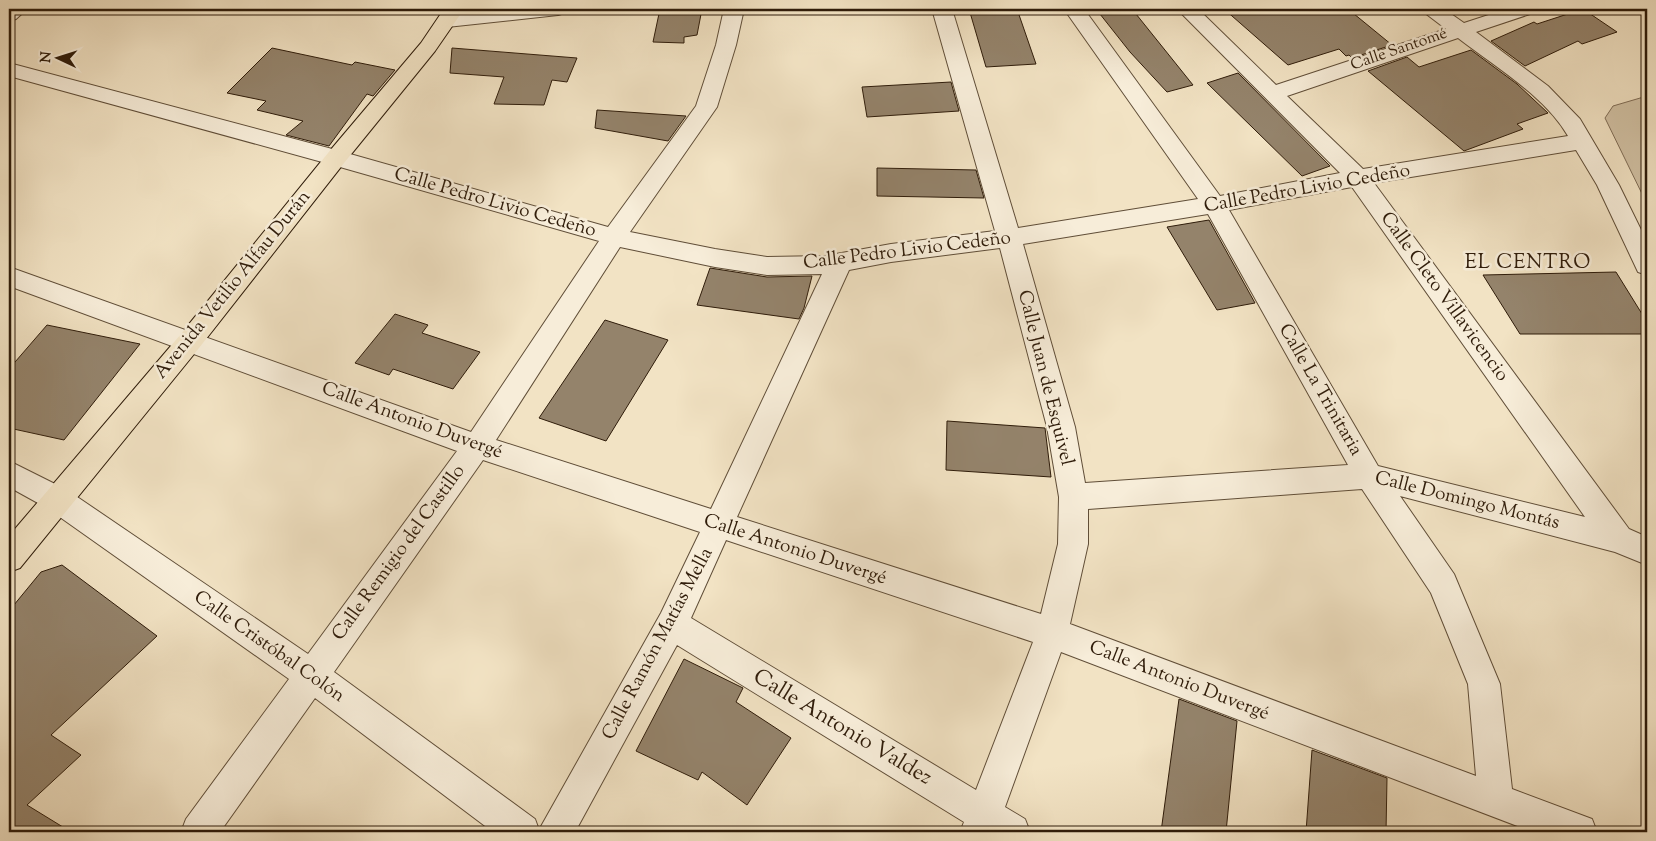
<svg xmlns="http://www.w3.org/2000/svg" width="1656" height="841" viewBox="0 0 1656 841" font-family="'Sorts Mill Goudy',serif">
	<rect width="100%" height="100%" fill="#f2e3c4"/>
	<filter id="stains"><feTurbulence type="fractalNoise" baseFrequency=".004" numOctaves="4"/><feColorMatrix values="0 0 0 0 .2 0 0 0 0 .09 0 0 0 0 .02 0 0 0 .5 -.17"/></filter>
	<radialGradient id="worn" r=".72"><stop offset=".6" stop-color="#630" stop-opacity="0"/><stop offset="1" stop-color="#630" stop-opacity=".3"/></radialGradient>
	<polygon fill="#d1c1a4" stroke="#806e57" points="1647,96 1647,204 1605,118 1613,106"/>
	<g fill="#94836b" stroke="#2f1c0a">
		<polygon points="660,9 702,9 697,35 684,37 684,43 653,42"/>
		<polygon points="969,9 1017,9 1036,64 986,67"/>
		<polygon points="1096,9 1132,9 1193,85 1167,92 1130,52"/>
		<polygon points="1224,9 1348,9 1392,45 1352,58 1349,55 1346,56 1339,49 1288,65"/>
		<polygon points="1583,9 1617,32 1582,44 1578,41 1525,66 1491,41 1534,22 1537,24"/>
		<polygon points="272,48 352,65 355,62 395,70 373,96 367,94 329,146 286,135 303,121 257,110 266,101 227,93"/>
		<polygon points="452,48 577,58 567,82 552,80 544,105 494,104 504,77 450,73"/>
		<polygon points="1471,50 1517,84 1548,113 1517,124 1523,129 1464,151 1368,71 1407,57 1419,67"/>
		<polygon points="1238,73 1330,166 1302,176 1207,83"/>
		<polygon points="951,82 959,111 867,117 862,87"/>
		<polygon points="597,110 686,116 668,141 595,128"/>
		<polygon points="877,168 976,170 984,198 877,196"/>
		<polygon points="1209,220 1255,303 1217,310 1167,227"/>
		<polygon points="710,268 767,277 812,276 804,308 799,319 697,305"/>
		<polygon points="1616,272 1647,322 1647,334 1520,334 1483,275"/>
		<polygon points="395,314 428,325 422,333 480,352 453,389 393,369 389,375 355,363"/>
		<polygon points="605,320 668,340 606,441 539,418"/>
		<polygon points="47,325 140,344 64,440 9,428 9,369"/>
		<polygon points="947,421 1045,428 1051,477 946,470"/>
		<polygon points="62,565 157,636 51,735 81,755 27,805 71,832 9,832 9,611 41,572"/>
		<polygon points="684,659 743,688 736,702 791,738 747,805 702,772 698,780 636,751"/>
		<polygon points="1179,699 1237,721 1226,832 1161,832"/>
		<polygon points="1312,750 1387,778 1386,832 1306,832"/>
	</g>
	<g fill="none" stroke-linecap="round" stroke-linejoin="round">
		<defs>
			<g id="minor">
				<polygon points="9,9 27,9 16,19 9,21"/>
				<polygon points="506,9 568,9 565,13 558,15 447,27 440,25 437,21 440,17 447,15"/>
				<path d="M724 9H744L736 45 717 107 630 232 715 249 767 257 825 256 891 244 995 231 932 9H952L1018 228 1198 199 1064 9H1084L1220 196 1340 173 1177 9H1198L1276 85 1446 29 1425 13 1422 9H1444L1464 23 1507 9H1536L1533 13 1476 32 1548 86 1580 119 1619 185 1647 242V275L1638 272 1597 185 1576 150 1374 183 1629 529 1647 537V565L1615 552 1400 496 1454 574 1500 684 1512 789 1592 819 1597 832H1533L1061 652 1005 807 1025 819 1030 832H960L964 822 677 645 575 832H493L315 698 220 832H181L186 819 289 679 47 508 9 487V461L67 490 308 654 457 451 9 286V267L471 432 599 241 333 165 9 76V63L336 150 608 227 696 106 716 45ZM1458 38C1494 66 1545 96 1568 136L1363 169 1287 96ZM1352 187 1585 517 1378 466 1229 210ZM1208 214 1348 465 1085 483 1075 427 1023 244ZM620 247 715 267 767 275 822 274 711 509 496 440ZM1000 248 1047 427 1059 497 1058 544 1041 614 737 517 849 270 891 262ZM483 460 700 532 661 613 539 830 535 819 334 672ZM1362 489 1431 593 1468 684 1476 776 1070 624 1088 544V509ZM726 540 1033 642 976 790 691 618Z"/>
			</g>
			<polygon id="major" points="444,9 464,9 435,51 344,163 199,348 20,568 9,572 9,536 181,334 328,153 421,43"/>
		</defs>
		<use href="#minor" stroke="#604e38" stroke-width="2"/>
		<use href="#major" stroke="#2f1c0a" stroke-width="2"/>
		<use href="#minor" fill="#f7edd9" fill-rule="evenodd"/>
		<use href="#major" fill="#f2e3c4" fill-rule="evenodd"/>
	</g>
	<g text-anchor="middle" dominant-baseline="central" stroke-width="5" stroke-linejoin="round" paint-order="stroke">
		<g font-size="16" fill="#2f1c0a" stroke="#f7edd9">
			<text transform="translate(1399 50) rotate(-19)">Calle Santomé</text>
		</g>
		<g font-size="19" fill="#2f1c0a" stroke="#f7edd9">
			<text transform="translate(1307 189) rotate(-10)">Calle Pedro Livio Cedeño</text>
			<text transform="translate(495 203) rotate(16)">Calle Pedro Livio Cedeño</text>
			<text transform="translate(907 251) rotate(-7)">Calle Pedro Livio Cedeño</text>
			<text transform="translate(233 285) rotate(-51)">Avenida Vetilio Alfau Durán</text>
			<text transform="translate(1444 297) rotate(54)">Calle Cleto Villavicencio</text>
			<text transform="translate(1045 378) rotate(76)">Calle Juan de Esquivel</text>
			<text transform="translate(1320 390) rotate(60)">Calle La Trinitaria</text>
			<text transform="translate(412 421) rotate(20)">Calle Antonio Duvergé</text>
			<text transform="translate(1467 501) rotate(14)">Calle Domingo Montás</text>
			<text transform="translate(795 550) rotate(18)">Calle Antonio Duvergé</text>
			<text transform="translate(399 553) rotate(-54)">Calle Remigio del Castillo</text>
			<text transform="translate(658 644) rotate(-62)">Calle Ramón Matías Mella</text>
			<text transform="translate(269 647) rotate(35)">Calle Cristóbal Colón</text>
			<text transform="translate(1179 681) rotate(21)">Calle Antonio Duvergé</text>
		</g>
		<g font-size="20" letter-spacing="1" fill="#2f1c0a" stroke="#f7edd9">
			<text x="1528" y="263">EL CENTRO</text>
		</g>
		<g font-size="22" fill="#2f1c0a" stroke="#f7edd9">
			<text transform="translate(842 728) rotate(31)">Calle Antonio Valdez</text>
		</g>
	</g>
	<rect width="1656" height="841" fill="none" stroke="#f2e3c4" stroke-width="30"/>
	<rect x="10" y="10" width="1636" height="821" fill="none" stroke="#2f1c0a" stroke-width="2.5"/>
	<rect x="15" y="15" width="1626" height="811" fill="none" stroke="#2f1c0a"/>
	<g transform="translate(58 58) rotate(274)" stroke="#f7edd9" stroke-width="4" paint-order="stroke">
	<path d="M0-4L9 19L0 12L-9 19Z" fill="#2f1c0a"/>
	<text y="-8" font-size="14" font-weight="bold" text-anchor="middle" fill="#2f1c0a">N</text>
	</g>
	<rect width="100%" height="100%" filter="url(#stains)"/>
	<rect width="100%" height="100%" fill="url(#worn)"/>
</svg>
